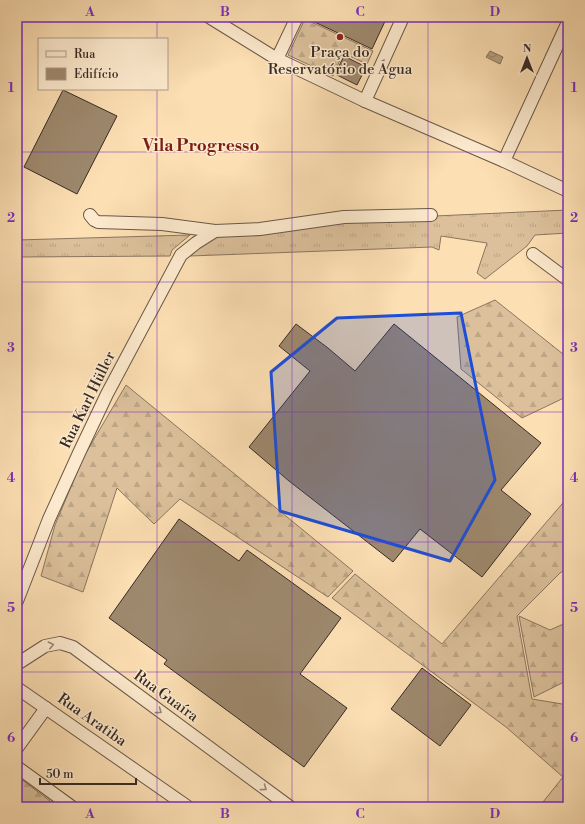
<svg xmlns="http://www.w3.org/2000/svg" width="585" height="824" viewBox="0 0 585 824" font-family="'Libre Bodoni',serif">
	<defs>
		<pattern id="grass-tufts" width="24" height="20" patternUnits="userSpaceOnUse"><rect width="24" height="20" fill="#dbc09b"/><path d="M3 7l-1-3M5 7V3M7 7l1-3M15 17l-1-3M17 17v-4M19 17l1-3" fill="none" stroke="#bda585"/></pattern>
		<pattern id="forest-firs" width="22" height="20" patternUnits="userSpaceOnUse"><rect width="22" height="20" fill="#dbc09b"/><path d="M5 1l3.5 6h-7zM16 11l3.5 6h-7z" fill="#bda585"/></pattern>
		<pattern id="water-waves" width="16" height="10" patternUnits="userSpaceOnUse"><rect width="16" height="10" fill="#b9a282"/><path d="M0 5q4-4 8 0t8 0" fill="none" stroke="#97846a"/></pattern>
	</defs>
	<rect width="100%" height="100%" fill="#fcdfb3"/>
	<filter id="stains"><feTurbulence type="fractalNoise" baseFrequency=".005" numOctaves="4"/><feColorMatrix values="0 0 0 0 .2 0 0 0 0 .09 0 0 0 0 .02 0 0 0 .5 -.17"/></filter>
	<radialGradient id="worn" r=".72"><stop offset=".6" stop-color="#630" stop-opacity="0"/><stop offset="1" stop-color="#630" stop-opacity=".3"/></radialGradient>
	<g fill="url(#grass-tufts)" stroke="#8a7660">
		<polygon points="568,210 568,233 535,235 527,246 485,279 477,273 487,243 441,236 439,250 432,247 190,256 215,235 346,220"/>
		<polygon points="190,235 172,250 170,256 17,257 17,240"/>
	</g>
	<g fill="url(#forest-firs)" stroke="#8a7660">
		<polygon points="305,19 373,51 367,64 343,53 333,76 288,55"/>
		<polygon points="495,300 568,358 568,396 522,418 461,369 457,317"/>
		<polygon points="126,385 353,571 328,597 180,499 154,524 117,488 83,592 41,576 55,525 84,456"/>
		<polygon points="568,497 568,568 560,573 517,616 532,699 568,705 568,806 567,807 539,807 563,777 506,727 332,598 355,574 442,644"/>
		<polygon points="519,616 550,630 568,622 568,680 534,697"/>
		<polygon points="17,776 58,807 17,807"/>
	</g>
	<polygon fill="url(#water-waves)" stroke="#85725c" points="490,51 503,57 500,64 486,57"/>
	<g fill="#9e896e" stroke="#382b24">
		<polygon points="304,17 387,17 372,49"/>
		<polygon points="344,56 366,67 357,85 335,74"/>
		<polygon points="63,90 117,116 77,194 24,167"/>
		<polygon points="296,324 328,348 355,371 394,324 541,443 501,490 531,514 482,577 420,529 393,562 289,481 249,447 310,371 279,346"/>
		<polygon points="179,519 239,561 247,550 341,618 300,674 347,708 304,767 164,664 167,660 109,618"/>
		<polygon points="422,668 471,705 440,746 391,709"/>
	</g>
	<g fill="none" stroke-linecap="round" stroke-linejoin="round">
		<defs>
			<g id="minor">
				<polyline points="209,17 277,59 365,101 504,161 568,191"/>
				<polyline points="277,59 297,17"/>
				<polyline points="365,101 403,17"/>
				<polyline points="504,161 568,22"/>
				<polyline points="90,215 94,220 98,222 162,224 215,231 260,229 344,217 431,215"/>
				<polyline points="533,254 568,280"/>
				<polyline points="17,601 49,519 79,453 107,394 181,255 196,243 215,231"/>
				<polyline points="17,664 45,646 60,643 73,647 290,807"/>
				<polyline points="17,688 188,807"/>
				<polyline points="17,748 46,708"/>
				<polyline points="17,767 72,807"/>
			</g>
		</defs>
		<use href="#minor" stroke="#695848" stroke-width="14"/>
		<use href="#minor" stroke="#fdeace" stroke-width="12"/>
	</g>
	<defs><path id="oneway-chevron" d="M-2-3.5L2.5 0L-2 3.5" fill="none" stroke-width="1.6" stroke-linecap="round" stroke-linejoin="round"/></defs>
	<g stroke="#9a8a79">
		<use href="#oneway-chevron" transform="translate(51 645) rotate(-13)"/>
		<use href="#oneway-chevron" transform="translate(159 711) rotate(36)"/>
		<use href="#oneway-chevron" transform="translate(264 788) rotate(36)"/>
	</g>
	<path fill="#1d4ed8" fill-opacity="0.2" stroke="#1d4ed8" stroke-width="3" stroke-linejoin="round" d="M461 313 495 480 450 561 280 511 271 372 337 318Z"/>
	<path fill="none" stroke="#7b2cbf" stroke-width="1" stroke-opacity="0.55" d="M157 17V39M292 17V807M428 17V807M157 89V807M17 152H568M17 282H568M17 412H568M17 542H568M17 672H568"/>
	<circle fill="#8f2418" stroke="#fdeace" stroke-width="1.5" cx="340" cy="37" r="4"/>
	<g text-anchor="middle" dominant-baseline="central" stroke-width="3" stroke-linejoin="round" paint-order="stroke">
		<g font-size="15" fill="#382b24" stroke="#fdeace">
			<text x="340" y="52">Praça do<tspan x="340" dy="17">Reservatório de Água</tspan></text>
		</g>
		<g font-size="15" fill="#382b24" stroke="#fdeace">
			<text transform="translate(88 400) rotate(-64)">Rua Karl Hüller</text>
			<text transform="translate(166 696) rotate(36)">Rua Guaíra</text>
			<text transform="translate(92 720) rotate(35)">Rua Aratiba</text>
		</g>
		<g font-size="17" font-weight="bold" fill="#7a1f14" stroke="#fdeace">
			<text x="201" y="146">Vila Progresso</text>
		</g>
	</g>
	<rect width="585" height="824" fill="none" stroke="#fcdfb3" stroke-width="44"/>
	<rect x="38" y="38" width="130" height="52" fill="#fdeace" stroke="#ae9e8a"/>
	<rect x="46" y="51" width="20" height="6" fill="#fdeace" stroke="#ae9e8a"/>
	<text x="74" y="58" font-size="12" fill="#382b24">Rua</text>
	<rect x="46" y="68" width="20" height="12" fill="#9e896e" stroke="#ae9e8a"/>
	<text x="74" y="78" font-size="12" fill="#382b24">Edifício</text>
	<g transform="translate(527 58)" stroke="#fdeace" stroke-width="3" paint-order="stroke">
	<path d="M0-3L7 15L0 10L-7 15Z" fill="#382b24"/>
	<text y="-6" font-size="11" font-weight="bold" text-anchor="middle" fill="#382b24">N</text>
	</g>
	<path d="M40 778v6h96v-6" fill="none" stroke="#382b24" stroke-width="2"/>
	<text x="46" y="778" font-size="12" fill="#382b24" stroke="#fdeace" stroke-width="3" paint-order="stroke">50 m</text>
	<rect x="22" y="22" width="541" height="780" fill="none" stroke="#7b2cbf" stroke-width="1.5"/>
	<g font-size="13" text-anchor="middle" font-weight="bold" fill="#7b2cbf">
		<text x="90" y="16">A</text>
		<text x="225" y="16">B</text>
		<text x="360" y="16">C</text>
		<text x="495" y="16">D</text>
		<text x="11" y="92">1</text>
		<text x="574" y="92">1</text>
		<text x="11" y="222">2</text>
		<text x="574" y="222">2</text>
		<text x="11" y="352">3</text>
		<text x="574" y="352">3</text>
		<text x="11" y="482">4</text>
		<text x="574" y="482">4</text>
		<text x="11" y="612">5</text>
		<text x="574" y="612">5</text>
		<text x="11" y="742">6</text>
		<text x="574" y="742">6</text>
		<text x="90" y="818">A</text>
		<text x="225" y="818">B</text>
		<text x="360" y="818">C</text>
		<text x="495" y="818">D</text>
	</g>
	<rect width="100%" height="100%" filter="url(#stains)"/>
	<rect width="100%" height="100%" fill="url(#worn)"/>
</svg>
